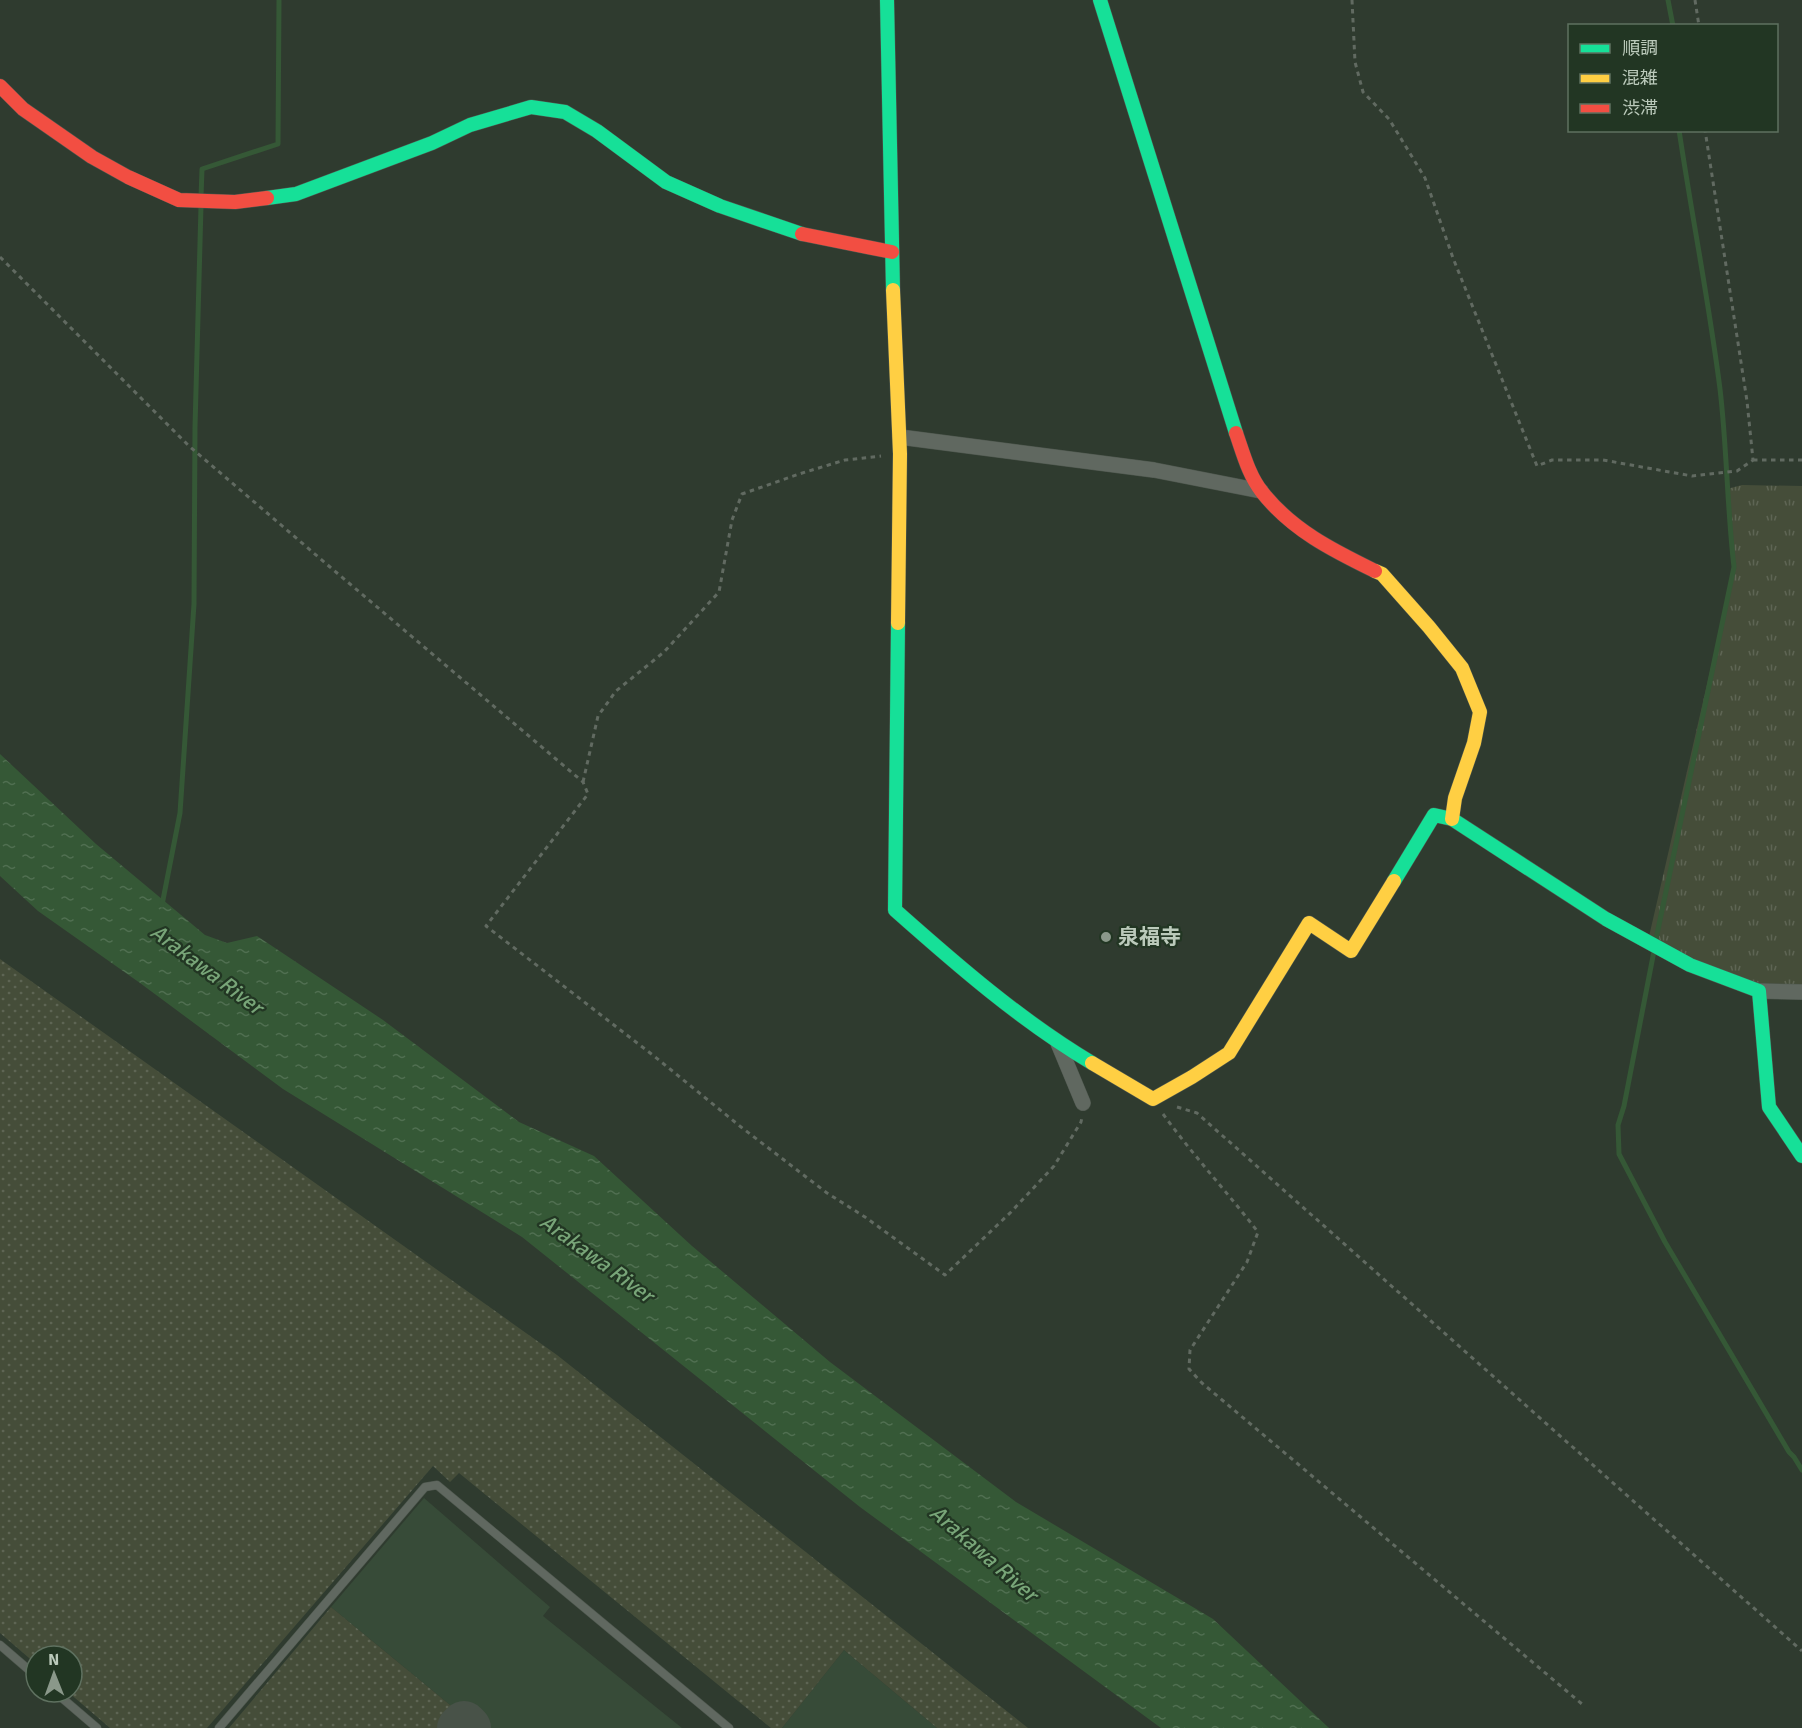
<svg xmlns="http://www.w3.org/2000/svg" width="1802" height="1728" viewBox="0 0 1802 1728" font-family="Signika,'Noto Sans JP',sans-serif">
	<defs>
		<pattern id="grass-dots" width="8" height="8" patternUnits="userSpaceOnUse" patternTransform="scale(1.5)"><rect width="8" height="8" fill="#454d39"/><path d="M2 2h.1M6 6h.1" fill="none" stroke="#5e6554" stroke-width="1.8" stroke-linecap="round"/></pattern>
		<pattern id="park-tufts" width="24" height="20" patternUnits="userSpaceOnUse" patternTransform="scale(1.5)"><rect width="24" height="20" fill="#454d39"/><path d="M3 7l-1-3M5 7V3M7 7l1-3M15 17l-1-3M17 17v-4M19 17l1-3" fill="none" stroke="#5e6554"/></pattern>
		<pattern id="water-ripples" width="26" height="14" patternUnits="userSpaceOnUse" patternTransform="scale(1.5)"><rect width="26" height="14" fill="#355836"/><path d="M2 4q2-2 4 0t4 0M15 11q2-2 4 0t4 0" fill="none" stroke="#506f51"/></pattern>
	</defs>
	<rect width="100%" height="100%" fill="#2f3b2f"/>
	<g fill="#374b38">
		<polygon points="424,1498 550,1607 543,1616 682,1728 478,1728 331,1607"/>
		<polygon points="844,1650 937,1728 782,1728"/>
	</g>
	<g fill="url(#grass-dots)">
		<polygon points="0,959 557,1355 1028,1728 937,1728 844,1650 782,1728 771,1728 459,1473 450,1482 433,1466 207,1728 110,1728 68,1692 72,1692 72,1656 36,1656 36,1664 0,1633"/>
		<polygon points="331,1607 461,1714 448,1728 229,1728"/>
	</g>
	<polygon fill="url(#park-tufts)" points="1742,485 1802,486 1802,992 1759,991 1648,941 1734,567 1727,489"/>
	<polygon fill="url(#water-ripples)" points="0,754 96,844 205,935 227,943 257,936 383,1020 519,1122 594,1156 692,1246 830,1362 1016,1502 1213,1619 1329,1728 1161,1728 860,1507 522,1237 283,1089 140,983 38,911 0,876"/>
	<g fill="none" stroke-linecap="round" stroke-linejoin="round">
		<g stroke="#355836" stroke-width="5">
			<polyline points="1668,0 1673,26"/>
			<polyline points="201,197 202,169 278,144 279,0"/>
			<polyline points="162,905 180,813 194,604 195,427 201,206"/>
			<path d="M1656 939 1734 567C1727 508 1727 448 1720 389 1709 302 1692 217 1679 130"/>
			<polyline points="1654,951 1624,1106 1618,1125 1619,1154 1665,1242 1789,1452 1794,1457 1802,1470"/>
		</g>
		<polyline stroke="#485248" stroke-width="46" points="460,1728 464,1724 468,1728"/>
		<defs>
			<g id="lane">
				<polyline points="0,1645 36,1676"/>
				<polyline points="55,1692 97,1728"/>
				<polyline points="219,1728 425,1487 437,1485 729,1728"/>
			</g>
			<g id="street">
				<polyline points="900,437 1154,470 1261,491"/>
				<polyline points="1759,991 1802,992"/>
				<polyline points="1058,1043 1083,1103"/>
			</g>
			<g id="fast">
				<polyline points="887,0 893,290"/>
				<polyline points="1100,0 1236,433"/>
				<polyline points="267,198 296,194 432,143 470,125 531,107 565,112 597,131 666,182 720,206 802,234"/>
				<path d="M898 623 895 910C957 965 1020 1020 1092 1063"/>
				<polyline points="1394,881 1434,815 1452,819 1606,919 1690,965 1759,991 1769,1107 1802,1156"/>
			</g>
			<g id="slow">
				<polyline points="893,290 900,454 898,623"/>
				<polyline points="1375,571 1382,574 1429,627 1462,668 1480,712 1474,743 1455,798 1452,819"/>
				<polyline points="1092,1063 1153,1099 1192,1077 1229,1053 1309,923 1351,951 1394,881"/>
			</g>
			<g id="jam">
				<polyline points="0,86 23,109 92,157 128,177 179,200 235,202 267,198"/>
				<polyline points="802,234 892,252"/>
				<path d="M1236 433C1243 453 1249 476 1262 492 1292 530 1332 550 1375 571"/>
			</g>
		</defs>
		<use href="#lane" stroke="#4e574e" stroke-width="9"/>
		<use href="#street" stroke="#4e574e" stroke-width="16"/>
		<use href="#fast" stroke="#4e574e" stroke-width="15"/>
		<use href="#slow" stroke="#4e574e" stroke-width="15"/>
		<use href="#jam" stroke="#4e574e" stroke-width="15"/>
		<g stroke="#616a61" stroke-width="3" stroke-dasharray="4.5 4.5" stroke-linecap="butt">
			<polyline points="1352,0 1355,62 1363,92 1389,119 1425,178 1453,258 1537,466 1552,460 1603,460 1692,476 1737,471 1753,460 1747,401 1705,130"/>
			<polyline points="1695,0 1699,26"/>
			<polyline points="0,257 189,446 330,567 583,782 588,794 486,926 654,1056 741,1127 827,1193 865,1217 945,1275 1011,1212 1054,1166 1081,1122 1082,1117"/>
			<polyline points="1753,460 1802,460"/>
			<polyline points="583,782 598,716 616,691 664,652 719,592 732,520 742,494 799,474 845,460 881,456"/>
			<polyline points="1177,1107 1197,1113 1802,1651"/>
			<path d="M1163 1114C1193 1155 1227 1192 1258 1232L1247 1262 1190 1350 1189 1369 1202 1383 1582 1704"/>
		</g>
		<use href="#lane" stroke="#606860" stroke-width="8"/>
		<use href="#street" stroke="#606860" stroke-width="15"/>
		<use href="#fast" stroke="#16e098" stroke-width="14"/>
		<use href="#slow" stroke="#ffcf43" stroke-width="14"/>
		<use href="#jam" stroke="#f24e42" stroke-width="14"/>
	</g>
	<circle fill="#8a988a" stroke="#223623" stroke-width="2" cx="1106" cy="937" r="6"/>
	<g text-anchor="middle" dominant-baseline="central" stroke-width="4.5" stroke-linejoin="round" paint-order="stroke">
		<g font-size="21" font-weight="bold" fill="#bbcabb" stroke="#223623" text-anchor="start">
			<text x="1118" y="937">泉福寺</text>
		</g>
		<g font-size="22" font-style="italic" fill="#78a578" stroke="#223623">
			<text transform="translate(207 969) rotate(37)">Arakawa River</text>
			<text transform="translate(597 1258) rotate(36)">Arakawa River</text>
			<text transform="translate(984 1553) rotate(41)">Arakawa River</text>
		</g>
	</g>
	<rect x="1568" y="24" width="210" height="108" fill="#223623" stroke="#5f7160" stroke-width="1.5"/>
	<rect x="1580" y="44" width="30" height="9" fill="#16e098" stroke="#5f7160" stroke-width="1.5"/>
	<text x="1622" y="54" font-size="18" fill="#bbcabb">順調</text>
	<rect x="1580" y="74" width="30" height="9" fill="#ffcf43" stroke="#5f7160" stroke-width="1.5"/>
	<text x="1622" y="84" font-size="18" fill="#bbcabb">混雑</text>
	<rect x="1580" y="104" width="30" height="9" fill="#f24e42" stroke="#5f7160" stroke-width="1.5"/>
	<text x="1622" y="114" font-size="18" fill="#bbcabb">渋滞</text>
	<g transform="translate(54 1674) rotate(359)"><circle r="28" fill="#223623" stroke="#5f7160" stroke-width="1.5"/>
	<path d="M0-4.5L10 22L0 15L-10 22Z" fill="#8a988a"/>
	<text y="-9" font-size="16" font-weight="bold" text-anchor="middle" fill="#bbcabb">N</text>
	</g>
</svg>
